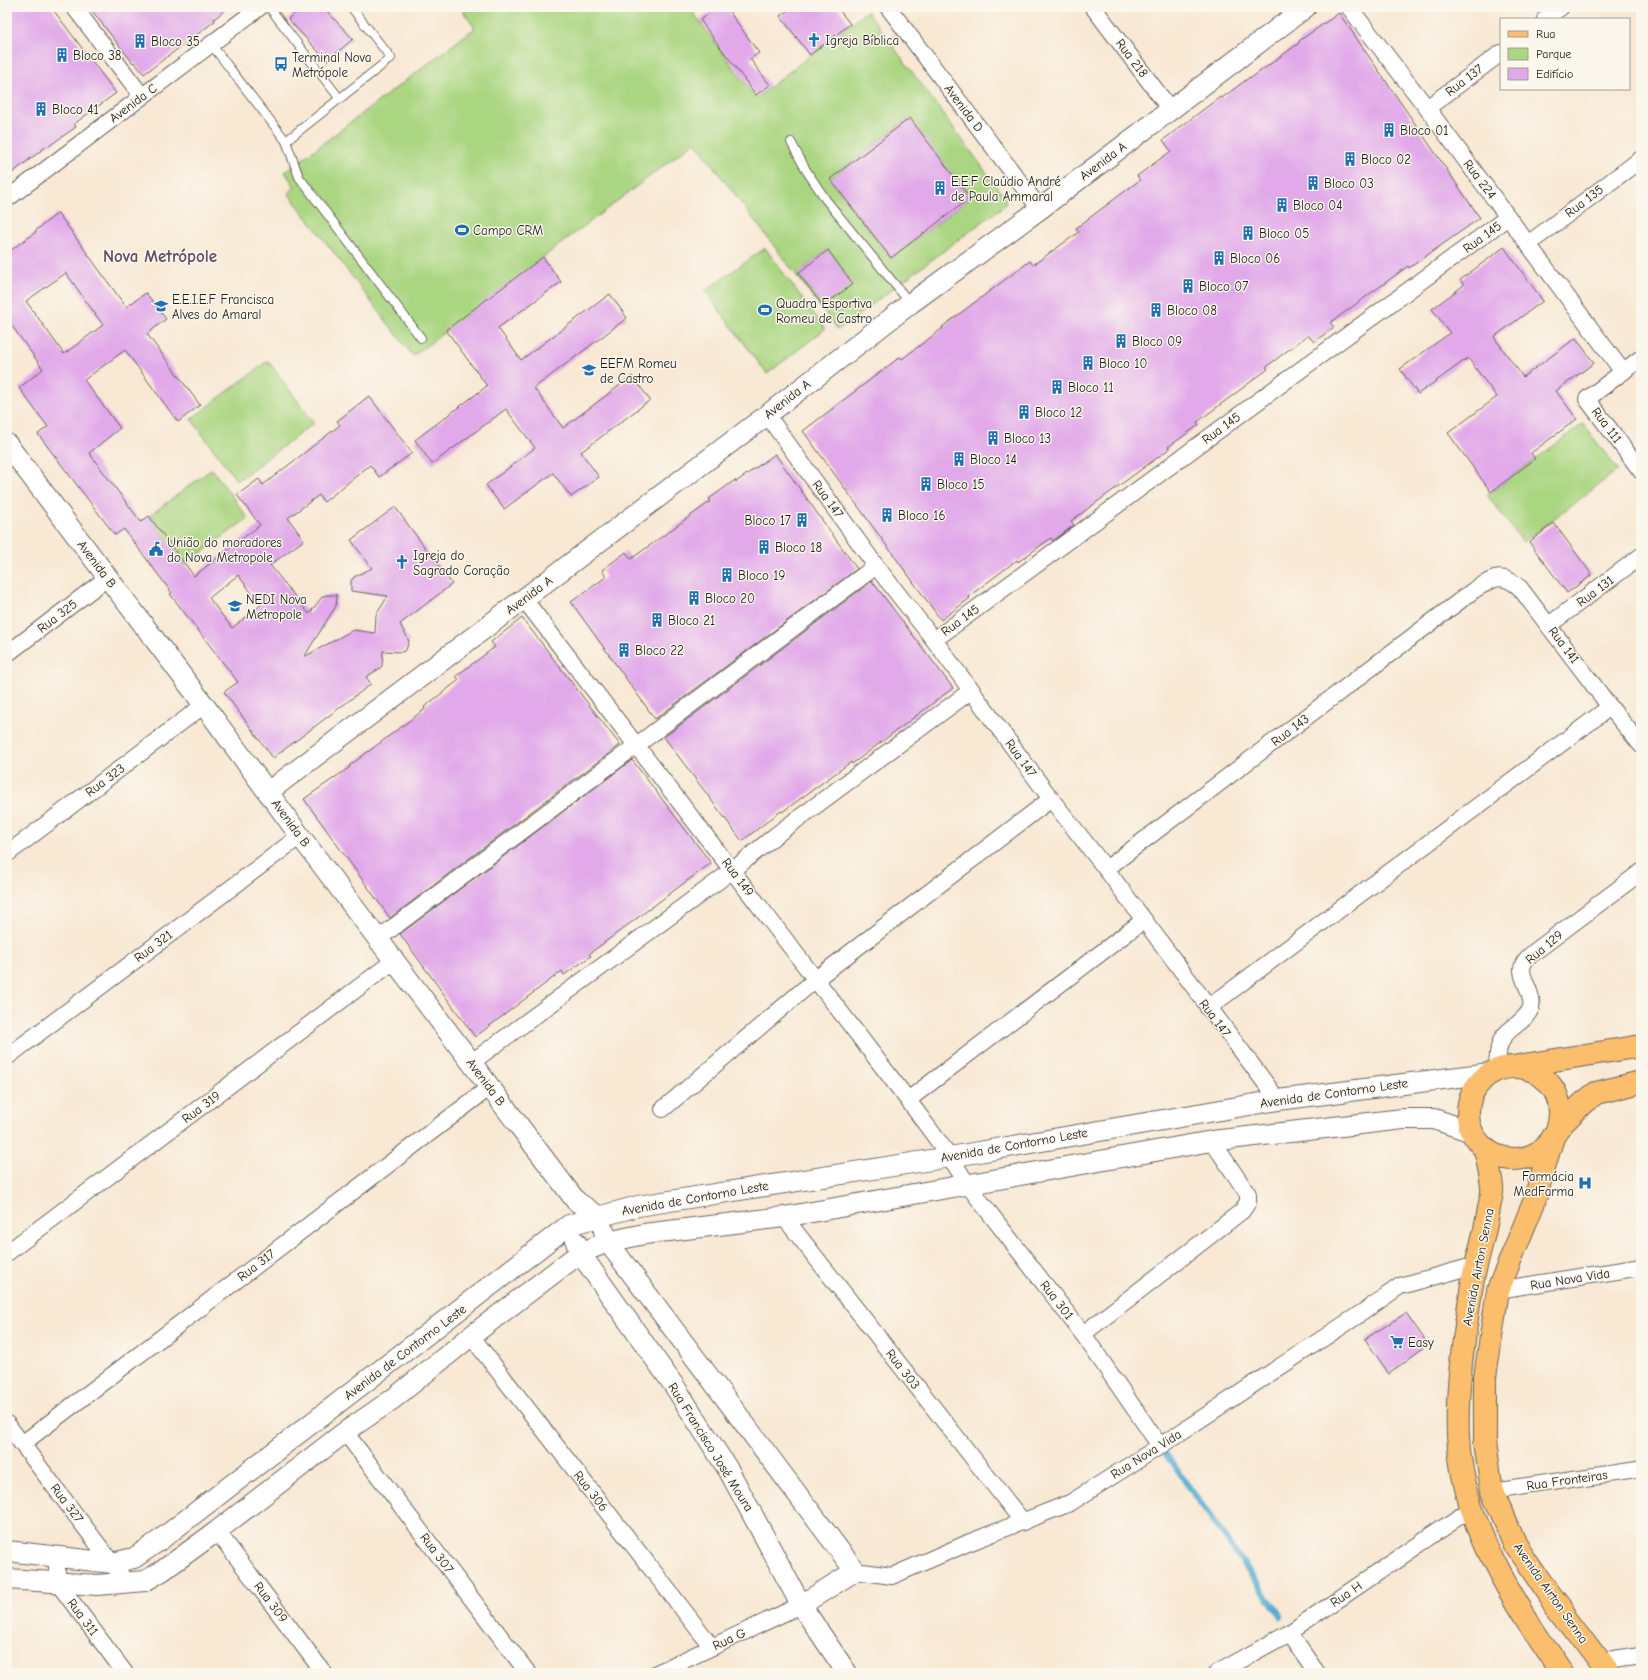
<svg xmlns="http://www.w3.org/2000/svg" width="1648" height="1680" viewBox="0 0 1648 1680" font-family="'Comic Neue',sans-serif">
	<rect width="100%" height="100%" fill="#fbf7ec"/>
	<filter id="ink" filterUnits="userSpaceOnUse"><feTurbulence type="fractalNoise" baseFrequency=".025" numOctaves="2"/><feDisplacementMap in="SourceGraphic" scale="8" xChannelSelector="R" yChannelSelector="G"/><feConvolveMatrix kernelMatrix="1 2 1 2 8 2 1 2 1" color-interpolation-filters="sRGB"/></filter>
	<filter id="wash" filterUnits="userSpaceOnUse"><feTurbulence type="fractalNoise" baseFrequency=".012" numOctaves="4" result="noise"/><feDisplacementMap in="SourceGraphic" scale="16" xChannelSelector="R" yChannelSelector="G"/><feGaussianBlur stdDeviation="0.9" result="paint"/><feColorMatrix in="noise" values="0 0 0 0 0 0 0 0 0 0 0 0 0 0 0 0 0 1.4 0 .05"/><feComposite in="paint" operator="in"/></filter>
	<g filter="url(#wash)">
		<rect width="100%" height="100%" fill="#f8e8d4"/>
		<g fill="#aad581" stroke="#63784e" fill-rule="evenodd">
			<path d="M460 7H689L756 98 867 11 1006 199 1005 205 838 330 695 142 413 356 288 193 295 187 285 172 475 28ZM909 118 970 198 891 258 830 179ZM828 250 852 284 823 306 798 273Z"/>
			<polygon points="765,248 825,329 767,374 705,291"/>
			<polygon points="268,361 314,423 237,481 191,419"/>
			<polygon points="1583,424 1618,470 1523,542 1487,495"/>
			<polygon points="212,469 248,518 185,565 149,516"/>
		</g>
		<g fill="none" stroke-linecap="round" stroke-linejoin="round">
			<polyline stroke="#54add1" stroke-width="6" points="1160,1446 1281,1616"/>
		</g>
		<g id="blocks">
			<g fill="#e1a8ea" fill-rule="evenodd">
				<polygon points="7,7 51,7 116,93 74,124 76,127 49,146 48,145 7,177"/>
				<polygon points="89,7 229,7 214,19 215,21 144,74 134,62 133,63"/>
				<polygon points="301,7 323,7 353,39 327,61 288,19"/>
				<polygon points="718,7 726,7 759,53 750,59 770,85 756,95 700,20"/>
				<polygon points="792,7 837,7 850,24 810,55 780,16"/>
				<polygon points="1339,13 1480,218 1409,268 1408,266 1330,323 1334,327 1314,342 1308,335 1266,367 1268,369 1197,422 1199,425 1168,447 1169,449 1071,521 1074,525 1053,541 1051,538 1018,562 1017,560 968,597 970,598 941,620 803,431 900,357 902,359 943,328 942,327 1030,261 1033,265 1079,232 1076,228 1140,180 1137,176 1171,151 1163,140 1220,97 1222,98 1250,77 1251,78 1299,43 1299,41"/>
				<polygon points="910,118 970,198 891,258 830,179"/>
				<path d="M58 213 126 307 146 293 166 319 147 334 200 405 178 422 125 350 84 380 120 428 89 453 141 522 149 516 194 576 260 525 237 495 259 479 263 485 340 425 337 421 369 396 412 453 379 477 370 465 324 502 319 495 288 518 304 540 270 565 309 614 322 597 326 595H337L336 606 304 657 353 630 375 633 376 615 388 596 351 591V581L354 577 372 568 351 540 395 507 452 584 400 624 409 641 406 650 402 652 383 651 382 666 379 669 366 677 371 684 273 758 224 692 238 682 170 594 172 593 124 529 115 535 38 434 48 427 19 388 43 369 7 319V253L36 232 35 231ZM66 273 103 325 64 354 26 301ZM238 575 261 605 232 628 209 598Z"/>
				<polygon points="1504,247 1543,301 1494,337 1523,377 1576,338 1594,363 1556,391 1577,419 1531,453 1535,459 1491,492 1448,433 1497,397 1468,358 1418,394 1400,369 1450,333 1432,309 1464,285 1460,280"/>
				<polygon points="828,250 853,284 823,306 798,273"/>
				<polygon points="543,257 561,282 498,328 521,360 610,294 627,318 534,388 563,428 632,376 650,400 581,452 599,477 571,497 553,473 504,509 486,485 535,448 506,409 432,464 415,440 487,386 446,330"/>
				<polygon points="775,454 857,569 655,719 571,602 606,577 602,570 626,552 631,559 711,501 709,499 735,480 736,482"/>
				<polygon points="1554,523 1592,575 1567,593 1529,542"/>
				<polygon points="872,581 953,688 852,764 851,762 782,812 781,811 742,841 664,737"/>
				<polygon points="522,618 620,745 390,918 304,799 350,767 349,766 425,709 424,707 459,680 456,676 495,647 491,642"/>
				<polygon points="632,760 711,863 589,954 591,956 564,975 562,971 475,1037 400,934"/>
				<polygon points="1406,1313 1428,1344 1389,1374 1365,1339"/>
			</g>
		</g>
	</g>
	<g filter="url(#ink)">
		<use href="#blocks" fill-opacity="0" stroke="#69635c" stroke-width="1"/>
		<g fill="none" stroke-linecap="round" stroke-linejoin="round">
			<defs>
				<g id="service">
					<polyline points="269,7 340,99"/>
					<polyline points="211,44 286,141 299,177 421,338"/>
					<polyline points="286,141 391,58 351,7"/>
					<polyline points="791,142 806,170 826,200 910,303"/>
				</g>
				<g id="minor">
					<polyline points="74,7 142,96"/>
					<polyline points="888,7 1040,209"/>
					<polyline points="1093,7 1170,109"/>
					<polyline points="1349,7 1427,108 1623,372"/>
					<polyline points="1545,19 1561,7"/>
					<polyline points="1427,108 1501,53"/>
					<polyline points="7,199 260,7"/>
					<polyline points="1528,244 1641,159"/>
					<polyline points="1641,358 1587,399 1641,471"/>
					<polyline points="767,415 876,566 934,640 1051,799 1106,869 1278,1100"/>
					<polyline points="524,599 908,1100 950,1157 968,1185 1083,1334 1160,1446"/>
					<polyline points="1549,625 1641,556"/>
					<polyline points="934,640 1508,217"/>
					<polyline points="7,654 107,578"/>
					<polyline points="7,854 204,705"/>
					<path d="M1106 869 1474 590C1493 579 1501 571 1520 588L1610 707 1641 745"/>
					<polyline points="379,938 876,566"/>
					<polyline points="1208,1008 1610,707"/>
					<polyline points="7,1057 300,836"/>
					<polyline points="472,1062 733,870 776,835 972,690"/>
					<path d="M1497 1069C1498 1061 1497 1052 1500 1044 1504 1028 1527 1023 1531 1007 1534 992 1518 976 1523 965 1524 960 1530 956 1533 953L1641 872"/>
					<polyline points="908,1100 1144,920"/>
					<polyline points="663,1109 816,979 1051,799"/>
					<polyline points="784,1217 1023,1522"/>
					<polyline points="7,1253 395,960"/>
					<polyline points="1498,1290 1641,1267"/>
					<polyline points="1083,1334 1242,1211 1248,1202 1248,1194 1212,1141"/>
					<polyline points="471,1336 712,1647"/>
					<polyline points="7,1424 127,1583"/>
					<polyline points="345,1432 528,1673"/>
					<polyline points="22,1444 490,1087"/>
					<polyline points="1492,1491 1641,1469"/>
					<polyline points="217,1531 324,1673"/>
					<polyline points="57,1556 57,1582 125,1673"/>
					<polyline points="855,1571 892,1576 968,1543 1070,1503 1160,1446 1363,1312 1400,1286 1477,1265"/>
					<polyline points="1289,1633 1317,1673"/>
					<polyline points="1601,1663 1641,1657"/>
					<polyline points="657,1673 801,1605"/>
					<polyline points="1217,1673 1289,1633 1471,1509"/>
				</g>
				<g id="tertiary">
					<polyline points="7,444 204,705 300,836 576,1201 598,1216"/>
					<polyline points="268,792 767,415 911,303 1040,209 1306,7"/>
					<polyline points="604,1231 608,1242 855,1571 801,1605"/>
					<polyline points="576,1242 580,1253 675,1387 729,1471 801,1605 847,1673"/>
					<polyline points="7,1551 112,1563 134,1558 160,1540 569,1225 638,1206 950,1157 1278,1100 1490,1073"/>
					<polyline points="7,1579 97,1585 145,1581 162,1571 217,1531 345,1432 393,1399 471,1336 580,1253 608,1242 644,1234 784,1217 1212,1141 1403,1119 1434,1119 1472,1132"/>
				</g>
				<g id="primary">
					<polyline points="1518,1066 1641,1046"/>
					<circle cx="1514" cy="1113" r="46"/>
					<polyline points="1559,1127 1583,1103 1596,1093 1641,1082"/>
					<polyline points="1553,1137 1534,1202 1498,1290 1485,1377 1485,1442 1492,1491 1515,1545 1549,1595 1608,1673"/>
					<path d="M1485 1148C1487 1161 1491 1174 1492 1187 1493 1194 1490 1201 1489 1208 1485 1236 1475 1263 1471 1291 1464 1338 1456 1387 1458 1435 1462 1525 1513 1601 1562 1673"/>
				</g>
			</defs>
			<use href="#service" stroke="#69635c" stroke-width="10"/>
			<use href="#minor" stroke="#69635c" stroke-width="18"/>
			<use href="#tertiary" stroke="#69635c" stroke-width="22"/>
			<use href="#primary" stroke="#69635c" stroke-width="24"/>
			<use href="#service" stroke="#fff" stroke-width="8"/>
			<use href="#minor" stroke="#fff" stroke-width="16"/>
			<use href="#tertiary" stroke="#fff" stroke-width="20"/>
			<use href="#primary" stroke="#fabe6d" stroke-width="22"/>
		</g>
	</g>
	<defs>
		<symbol id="church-bare" viewBox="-9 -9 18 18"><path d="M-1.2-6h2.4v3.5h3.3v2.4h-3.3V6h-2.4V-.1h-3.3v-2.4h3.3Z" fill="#1f6fb2" stroke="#fbf7ec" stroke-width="2.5" paint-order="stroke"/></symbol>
		<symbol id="building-bare" viewBox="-9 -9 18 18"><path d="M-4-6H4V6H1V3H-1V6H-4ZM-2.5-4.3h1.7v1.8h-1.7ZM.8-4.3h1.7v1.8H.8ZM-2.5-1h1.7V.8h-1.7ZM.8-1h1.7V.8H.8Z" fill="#1f6fb2" stroke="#fbf7ec" stroke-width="2.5" paint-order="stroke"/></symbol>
		<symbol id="bus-bare" viewBox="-9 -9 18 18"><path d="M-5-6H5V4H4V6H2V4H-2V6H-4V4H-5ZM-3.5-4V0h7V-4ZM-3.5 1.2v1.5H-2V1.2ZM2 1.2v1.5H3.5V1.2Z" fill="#1f6fb2" stroke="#fbf7ec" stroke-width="2.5" paint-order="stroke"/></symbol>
		<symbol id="stadium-bare" viewBox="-9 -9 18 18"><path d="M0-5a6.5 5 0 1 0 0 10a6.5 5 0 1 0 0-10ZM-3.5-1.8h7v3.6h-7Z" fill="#1f6fb2" stroke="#fbf7ec" stroke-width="2.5" paint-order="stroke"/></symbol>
		<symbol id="school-bare" viewBox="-9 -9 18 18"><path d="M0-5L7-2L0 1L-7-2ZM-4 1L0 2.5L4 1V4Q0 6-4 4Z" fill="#1f6fb2" stroke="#fbf7ec" stroke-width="2.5" paint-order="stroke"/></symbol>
		<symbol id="civic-bare" viewBox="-9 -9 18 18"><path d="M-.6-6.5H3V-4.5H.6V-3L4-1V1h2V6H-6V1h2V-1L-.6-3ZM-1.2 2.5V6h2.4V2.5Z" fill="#1f6fb2" stroke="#fbf7ec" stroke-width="2.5" paint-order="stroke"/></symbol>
		<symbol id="hospital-bare" viewBox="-9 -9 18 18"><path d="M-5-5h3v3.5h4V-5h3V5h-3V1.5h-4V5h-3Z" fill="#1f6fb2" stroke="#fbf7ec" stroke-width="2.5" paint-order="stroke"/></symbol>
		<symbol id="supermarket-bare" viewBox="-9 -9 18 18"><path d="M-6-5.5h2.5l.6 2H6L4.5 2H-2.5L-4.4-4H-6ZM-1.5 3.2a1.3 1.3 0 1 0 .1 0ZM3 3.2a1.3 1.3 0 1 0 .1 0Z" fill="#1f6fb2" stroke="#fbf7ec" stroke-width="2.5" paint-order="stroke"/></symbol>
	</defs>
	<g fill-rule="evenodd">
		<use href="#church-bare" x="804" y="30" width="20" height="20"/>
		<use href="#building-bare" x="130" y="31" width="20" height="20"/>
		<use href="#building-bare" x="52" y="45" width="20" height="20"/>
		<use href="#bus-bare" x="271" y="54" width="20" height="20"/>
		<use href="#building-bare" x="31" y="99" width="20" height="20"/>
		<use href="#building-bare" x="1379" y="120" width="20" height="20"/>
		<use href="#building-bare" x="1340" y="149" width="20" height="20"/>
		<use href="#building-bare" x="1303" y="173" width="20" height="20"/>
		<use href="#building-bare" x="930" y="178" width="20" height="20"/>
		<use href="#building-bare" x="1272" y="195" width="20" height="20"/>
		<use href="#stadium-bare" x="452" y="220" width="20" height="20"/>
		<use href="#building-bare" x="1238" y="223" width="20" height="20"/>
		<use href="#building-bare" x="1209" y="248" width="20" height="20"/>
		<use href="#building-bare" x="1178" y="276" width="20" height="20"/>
		<use href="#school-bare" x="151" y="296" width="20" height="20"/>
		<use href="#stadium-bare" x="755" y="300" width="20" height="20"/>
		<use href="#building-bare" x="1146" y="300" width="20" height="20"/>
		<use href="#building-bare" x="1111" y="331" width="20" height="20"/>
		<use href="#building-bare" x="1078" y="353" width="20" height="20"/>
		<use href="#school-bare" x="579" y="360" width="20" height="20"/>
		<use href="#building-bare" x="1047" y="377" width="20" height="20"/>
		<use href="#building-bare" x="1014" y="402" width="20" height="20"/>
		<use href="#building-bare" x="983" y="428" width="20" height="20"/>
		<use href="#building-bare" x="949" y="449" width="20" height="20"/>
		<use href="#building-bare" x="916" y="474" width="20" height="20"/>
		<use href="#building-bare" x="877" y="505" width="20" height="20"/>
		<use href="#building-bare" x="792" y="510" width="20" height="20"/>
		<use href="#building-bare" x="754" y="537" width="20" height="20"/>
		<use href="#civic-bare" x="146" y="539" width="20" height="20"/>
		<use href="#church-bare" x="392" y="552" width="20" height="20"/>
		<use href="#building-bare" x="717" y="565" width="20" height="20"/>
		<use href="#building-bare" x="684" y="588" width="20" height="20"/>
		<use href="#school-bare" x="225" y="596" width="20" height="20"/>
		<use href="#building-bare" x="647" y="610" width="20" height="20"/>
		<use href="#building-bare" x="614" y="640" width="20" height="20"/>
		<use href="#hospital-bare" x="1575" y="1173" width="20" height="20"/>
		<use href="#supermarket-bare" x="1387" y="1332" width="20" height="20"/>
	</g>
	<g text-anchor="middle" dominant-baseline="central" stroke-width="3" stroke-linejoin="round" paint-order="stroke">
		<g font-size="13" fill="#1c1c1c" stroke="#fbf7ec" text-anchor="start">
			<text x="825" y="40">Igreja Bíblica</text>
			<text x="151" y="41">Bloco 35</text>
			<text x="73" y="55">Bloco 38</text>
			<text x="292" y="57">Terminal Nova<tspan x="292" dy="15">Metrópole</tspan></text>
			<text x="52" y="109">Bloco 41</text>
			<text x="1400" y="130">Bloco 01</text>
			<text x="1361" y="159">Bloco 02</text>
			<text x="951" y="181">E.E.F Claúdio André<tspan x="951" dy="15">de Paula Ammaral</tspan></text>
			<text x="1324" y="183">Bloco 03</text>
			<text x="1293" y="205">Bloco 04</text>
			<text x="473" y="230">Campo CRM</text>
			<text x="1259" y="233">Bloco 05</text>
			<text x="1230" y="258">Bloco 06</text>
			<text x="1199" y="286">Bloco 07</text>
			<text x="172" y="299">E.E.I.E.F Francisca<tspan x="172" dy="15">Alves do Amaral</tspan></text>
			<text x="776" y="303">Quadra Esportiva<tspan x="776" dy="15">Romeu de Castro</tspan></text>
			<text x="1167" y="310">Bloco 08</text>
			<text x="1132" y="341">Bloco 09</text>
			<text x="600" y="363">EEFM Romeu<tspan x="600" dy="15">de Castro</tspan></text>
			<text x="1099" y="363">Bloco 10</text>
			<text x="1068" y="387">Bloco 11</text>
			<text x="1035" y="412">Bloco 12</text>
			<text x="1004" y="438">Bloco 13</text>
			<text x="970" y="459">Bloco 14</text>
			<text x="937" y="484">Bloco 15</text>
			<text x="898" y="515">Bloco 16</text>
			<text x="791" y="520" text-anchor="end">Bloco 17</text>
			<text x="167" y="542">União do moradores<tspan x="167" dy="15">do Nova Metropole</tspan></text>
			<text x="775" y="547">Bloco 18</text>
			<text x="413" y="555">Igreja do<tspan x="413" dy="15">Sagrado Coração</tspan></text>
			<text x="738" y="575">Bloco 19</text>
			<text x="705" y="598">Bloco 20</text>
			<text x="246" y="599">NEDI Nova<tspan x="246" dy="15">Metropole</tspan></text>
			<text x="668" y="620">Bloco 21</text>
			<text x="635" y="650">Bloco 22</text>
			<text x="1574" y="1176" text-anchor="end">Farmácia<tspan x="1574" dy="15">MedFarma</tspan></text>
			<text x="1408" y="1342">Easy</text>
		</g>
		<g font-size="13" fill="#1c1c1c" stroke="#fbf7ec">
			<text transform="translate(1132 58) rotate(53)">Rua 218</text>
			<text transform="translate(1464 80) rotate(-37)">Rua 137</text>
			<text transform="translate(133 103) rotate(-37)">Avenida C</text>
			<text transform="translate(964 108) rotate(53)">Avenida D</text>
			<text transform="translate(1103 161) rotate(-37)">Avenida A</text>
			<text transform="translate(1480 179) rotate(53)">Rua 224</text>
			<text transform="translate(1584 201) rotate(-37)">Rua 135</text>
			<text transform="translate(1482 237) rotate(-36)">Rua 145</text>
			<text transform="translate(787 399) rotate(-38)">Avenida A</text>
			<text transform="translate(1607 425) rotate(53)">Rua 111</text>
			<text transform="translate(1221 428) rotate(-36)">Rua 145</text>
			<text transform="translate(828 499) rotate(54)">Rua 147</text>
			<text transform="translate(97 564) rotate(53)">Avenida B</text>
			<text transform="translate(1595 591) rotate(-37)">Rua 131</text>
			<text transform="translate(529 595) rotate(-37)">Avenida A</text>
			<text transform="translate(57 616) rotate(-37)">Rua 325</text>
			<text transform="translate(960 620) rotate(-36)">Rua 145</text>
			<text transform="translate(1564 645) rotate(53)">Rua 141</text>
			<text transform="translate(1290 730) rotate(-37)">Rua 143</text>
			<text transform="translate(1021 758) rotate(54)">Rua 147</text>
			<text transform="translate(105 780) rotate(-37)">Rua 323</text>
			<text transform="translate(291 823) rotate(54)">Avenida B</text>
			<text transform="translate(738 877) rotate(53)">Rua 149</text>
			<text transform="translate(153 946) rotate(-37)">Rua 321</text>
			<text transform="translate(1544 947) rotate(-40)">Rua 129</text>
			<text transform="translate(1215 1018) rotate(53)">Rua 147</text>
			<text transform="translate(486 1082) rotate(53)">Avenida B</text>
			<text transform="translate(1334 1093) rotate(-8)">Avenida de Contorno Leste</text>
			<text transform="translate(201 1107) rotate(-37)">Rua 319</text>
			<text transform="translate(1014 1145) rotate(-10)">Avenida de Contorno Leste</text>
			<text transform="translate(695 1198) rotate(-10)">Avenida de Contorno Leste</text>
			<text transform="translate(256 1265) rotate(-37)">Rua 317</text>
			<text transform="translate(1478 1267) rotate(-79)">Avenida Airton Senna</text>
			<text transform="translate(1570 1279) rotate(-9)">Rua Nova Vida</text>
			<text transform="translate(1057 1300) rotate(52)">Rua 301</text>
			<text transform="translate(405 1352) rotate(-37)">Avenida de Contorno Leste</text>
			<text transform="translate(903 1369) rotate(52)">Rua 303</text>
			<text transform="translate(711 1447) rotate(58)">Rua Francisco José Moura</text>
			<text transform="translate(1146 1454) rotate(-32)">Rua Nova Vida</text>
			<text transform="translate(1567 1480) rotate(-8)">Rua Fronteiras</text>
			<text transform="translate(591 1491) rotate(52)">Rua 306</text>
			<text transform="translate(67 1503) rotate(53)">Rua 327</text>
			<text transform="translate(437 1553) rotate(53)">Rua 307</text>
			<text transform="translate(1551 1593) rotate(55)">Avenida Airton Senna</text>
			<text transform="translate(1346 1594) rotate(-34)">Rua H</text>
			<text transform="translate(271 1602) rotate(53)">Rua 309</text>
			<text transform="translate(83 1617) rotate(53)">Rua 311</text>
			<text transform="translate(729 1639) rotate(-25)">Rua G</text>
		</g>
		<g font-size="17" font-weight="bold" fill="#614d64" stroke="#fbf7ec">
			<text x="160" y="256">Nova Metrópole</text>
		</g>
	</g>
	<rect width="1648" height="1680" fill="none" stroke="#fbf7ec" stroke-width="24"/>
	<rect x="1500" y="18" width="130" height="72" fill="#fbf7ec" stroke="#a29f99"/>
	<rect x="1508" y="31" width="20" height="6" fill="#fabe6d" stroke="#a29f99"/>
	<text x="1536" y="38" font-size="12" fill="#1c1c1c">Rua</text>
	<rect x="1508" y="48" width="20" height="12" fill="#aad581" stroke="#a29f99"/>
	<text x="1536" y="58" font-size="12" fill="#1c1c1c">Parque</text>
	<rect x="1508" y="68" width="20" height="12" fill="#e1a8ea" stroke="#a29f99"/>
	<text x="1536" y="78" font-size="12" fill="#1c1c1c">Edifício</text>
</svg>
